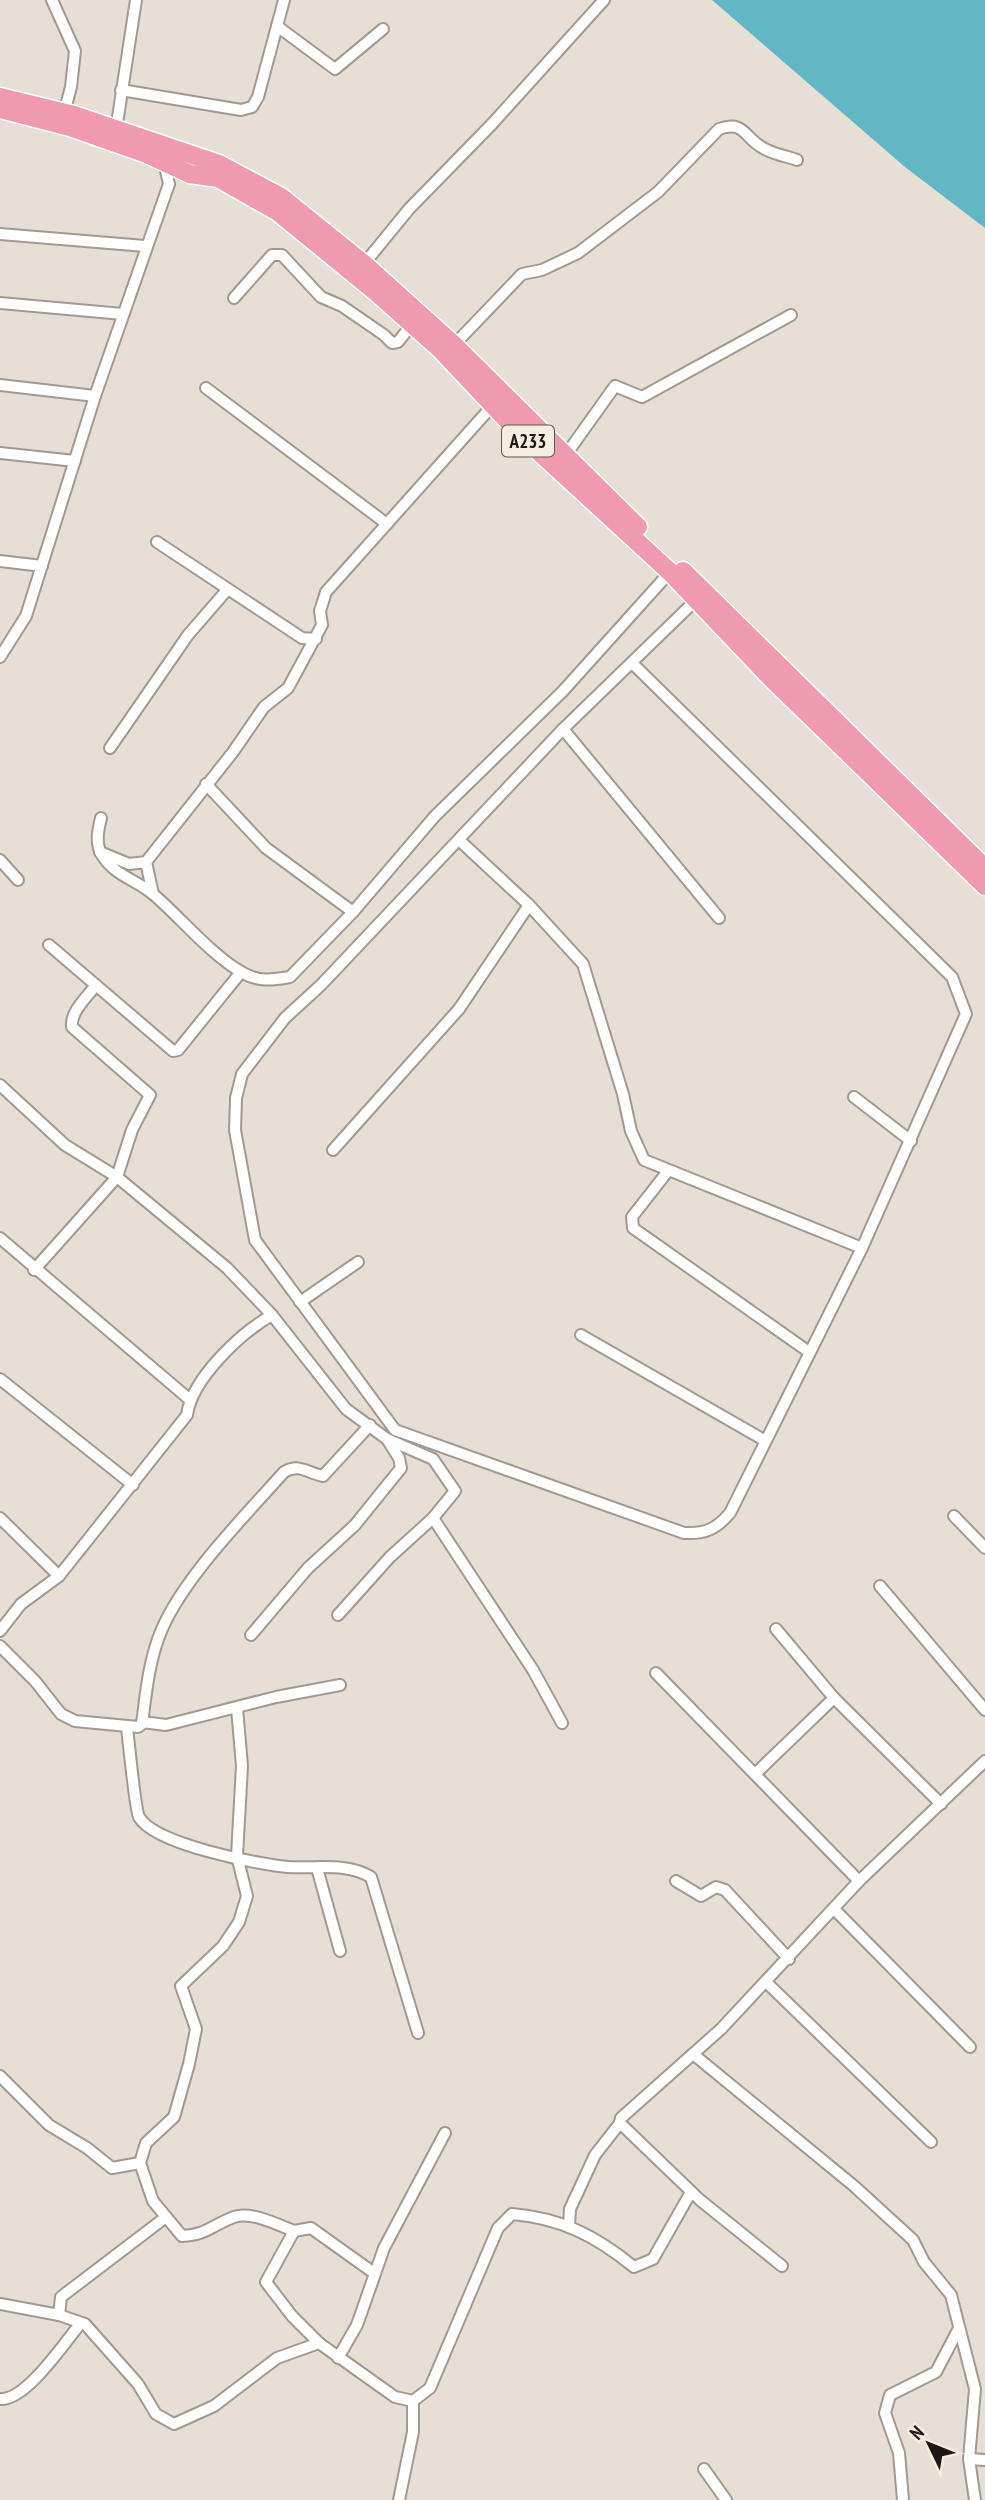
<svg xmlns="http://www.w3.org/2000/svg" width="985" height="2500" viewBox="0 0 985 2500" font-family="'PT Sans Narrow',sans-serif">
	<rect width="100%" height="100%" fill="#e7dfd5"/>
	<polygon fill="#62b7c4" points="712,0 985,0 985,228 905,167"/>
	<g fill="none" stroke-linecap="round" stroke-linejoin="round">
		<defs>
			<g id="minor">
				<polyline points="52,0 75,51 71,87 64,113"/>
				<polyline points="277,26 335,69 383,29"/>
				<polyline points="121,90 241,110 252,107 258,97 284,0"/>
				<polyline points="116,130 136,0"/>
				<polyline points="0,234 145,246"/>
				<polyline points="364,264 409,209 492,124 604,0"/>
				<polyline points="234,298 272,255 282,255 321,297 342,306 384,335 392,343 398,342 412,324"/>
				<polyline points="0,303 123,314"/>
				<path d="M454 345 522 274 542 270 578 253 658 192 719 129C745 120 744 138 763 148 773 154 786 156 797 160"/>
				<polyline points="0,385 95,396"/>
				<polyline points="206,388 387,524"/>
				<polyline points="0,453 75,461"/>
				<polyline points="565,456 615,386 642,397 791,315"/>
				<polyline points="157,542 302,638 316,639"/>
				<polyline points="0,561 42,566"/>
				<polyline points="0,657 26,616 95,396 169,184 164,162"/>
				<path d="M632 663 952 977 966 1014 862 1248 730 1513C716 1529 706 1534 684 1533L395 1430 255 1240 235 1130 236 1098 242 1074 285 1018 321 985 563 729 695 601"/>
				<polyline points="563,729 719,918"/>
				<polyline points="110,748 188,635 227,590"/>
				<polyline points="206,784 266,848 353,912"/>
				<path d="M101 818C98 830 95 844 102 855 115 876 135 879 153 894 180 917 212 956 243 973 259 982 272 980 290 977L353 912 435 816 563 691 670 572"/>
				<polyline points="459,840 529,905 583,964 623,1094 631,1131 644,1160 862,1248"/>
				<polyline points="100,852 129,864 146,862 233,752 264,707 288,688 322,625 320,611 326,592 493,405"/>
				<polyline points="0,860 18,880"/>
				<polyline points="146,862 153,894"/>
				<polyline points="49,945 173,1051 178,1050 241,972"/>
				<polyline points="0,1085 65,1145 117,1177 227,1268 272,1315 346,1409 387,1439 433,1459 455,1491 433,1518 533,1670 562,1723"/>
				<polyline points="854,1097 911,1141"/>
				<polyline points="333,1150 459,1009 529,905"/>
				<polyline points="668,1171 632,1217 633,1228 809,1352"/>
				<polyline points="0,1238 189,1399"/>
				<path d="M34 1270 117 1177 132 1130 150 1095 72 1027C70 1012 87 997 96 985"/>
				<polyline points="300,1302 358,1262"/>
				<polyline points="581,1335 764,1440"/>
				<polyline points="0,1379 133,1485"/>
				<polyline points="954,1516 985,1548"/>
				<polyline points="0,1518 59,1576"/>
				<polyline points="880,1586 985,1710"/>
				<polyline points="338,1615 390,1557 433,1518"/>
				<polyline points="776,1629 834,1698"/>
				<path d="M0 1631 21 1604 59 1576 187 1415C192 1378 241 1333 272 1315"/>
				<polyline points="251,1635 308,1568 355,1525 401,1468 399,1458 387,1439"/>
				<path d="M0 1646 35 1681 61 1714 75 1721 138 1727 142 1724C146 1692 149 1659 162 1629 185 1576 245 1516 284 1472 300 1463 307 1473 323 1476L370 1425"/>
				<polyline points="656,1673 859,1881"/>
				<path d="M237 1708 242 1766 237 1856 247 1896 239 1922 223 1946 181 1986 196 2029 189 2064 174 2117 146 2143 140 2163 153 2201 182 2236C207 2235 212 2225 234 2217 251 2211 279 2225 294 2231L266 2282 292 2316 319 2343"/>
				<polyline points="142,1722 166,1725 276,1697 340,1685"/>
				<path d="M127 1728C129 1743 135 1809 139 1817 154 1844 256 1864 288 1867 315 1869 347 1862 371 1877L418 2033"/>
				<polyline points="756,1773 834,1698 941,1804"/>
				<polyline points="317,1868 340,1951"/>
				<polyline points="676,1881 701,1896 716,1887 725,1890 789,1959"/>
				<polyline points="834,1909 970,2047"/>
				<polyline points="767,1983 931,2142"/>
				<polyline points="693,2054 854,2186 913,2240 924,2262 951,2295 975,2389 969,2459 975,2500"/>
				<polyline points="0,2076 49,2125 87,2148 112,2168 140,2163"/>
				<polyline points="569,2227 570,2209 595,2155 620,2123"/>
				<polyline points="294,2231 311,2228 374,2273"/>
				<polyline points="782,2266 700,2200 620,2123 621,2118 721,2029 859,1881 985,1761"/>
				<path d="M0 2304 59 2315 85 2324 138 2384 156 2414 174 2424 214 2406 277 2358 319 2343 395 2397 413 2401 430 2388 498 2228 512 2214C561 2218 596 2236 634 2267L653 2259 691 2192"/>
				<polyline points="59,2315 61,2297 166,2217"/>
				<polyline points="338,2358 357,2325 384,2248 445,2133"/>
				<path d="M0 2399C26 2401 64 2343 81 2323"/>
				<polyline points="969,2459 985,2460"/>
				<polyline points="704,2469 726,2500"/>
				<polyline points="399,2500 413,2432 413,2401"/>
				<polyline points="903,2500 899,2453 885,2413 890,2395 936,2372 958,2330"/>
			</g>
			<g id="trunk">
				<polyline points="0,97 74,115 219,164 281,197 364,264 454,345 638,527"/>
				<polyline points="0,109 70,127 147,154 190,174 218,178 278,212 376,292 440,349 524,438 670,572 771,678 985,886"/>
				<polyline points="683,571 985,868"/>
			</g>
		</defs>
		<use href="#minor" stroke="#a29a91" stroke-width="14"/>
		<use href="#trunk" stroke="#fff" stroke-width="21"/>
		<use href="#minor" stroke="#fff" stroke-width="10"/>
		<use href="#trunk" stroke="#f09aaf" stroke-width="18"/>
	</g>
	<g text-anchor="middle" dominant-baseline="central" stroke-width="6" stroke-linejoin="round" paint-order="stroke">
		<rect fill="#f5ece2" stroke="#5c5752" stroke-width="2" x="502" y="425.5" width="52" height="31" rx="5"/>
		<g font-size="19" font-weight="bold" fill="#1a1714">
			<text x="528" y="441">A233</text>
		</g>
	</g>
	<g transform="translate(929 2444) rotate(313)" stroke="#f5ece2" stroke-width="5" paint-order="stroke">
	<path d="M0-5L12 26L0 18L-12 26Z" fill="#1a1714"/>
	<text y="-10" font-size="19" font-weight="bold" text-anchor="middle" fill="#1a1714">N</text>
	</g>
</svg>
